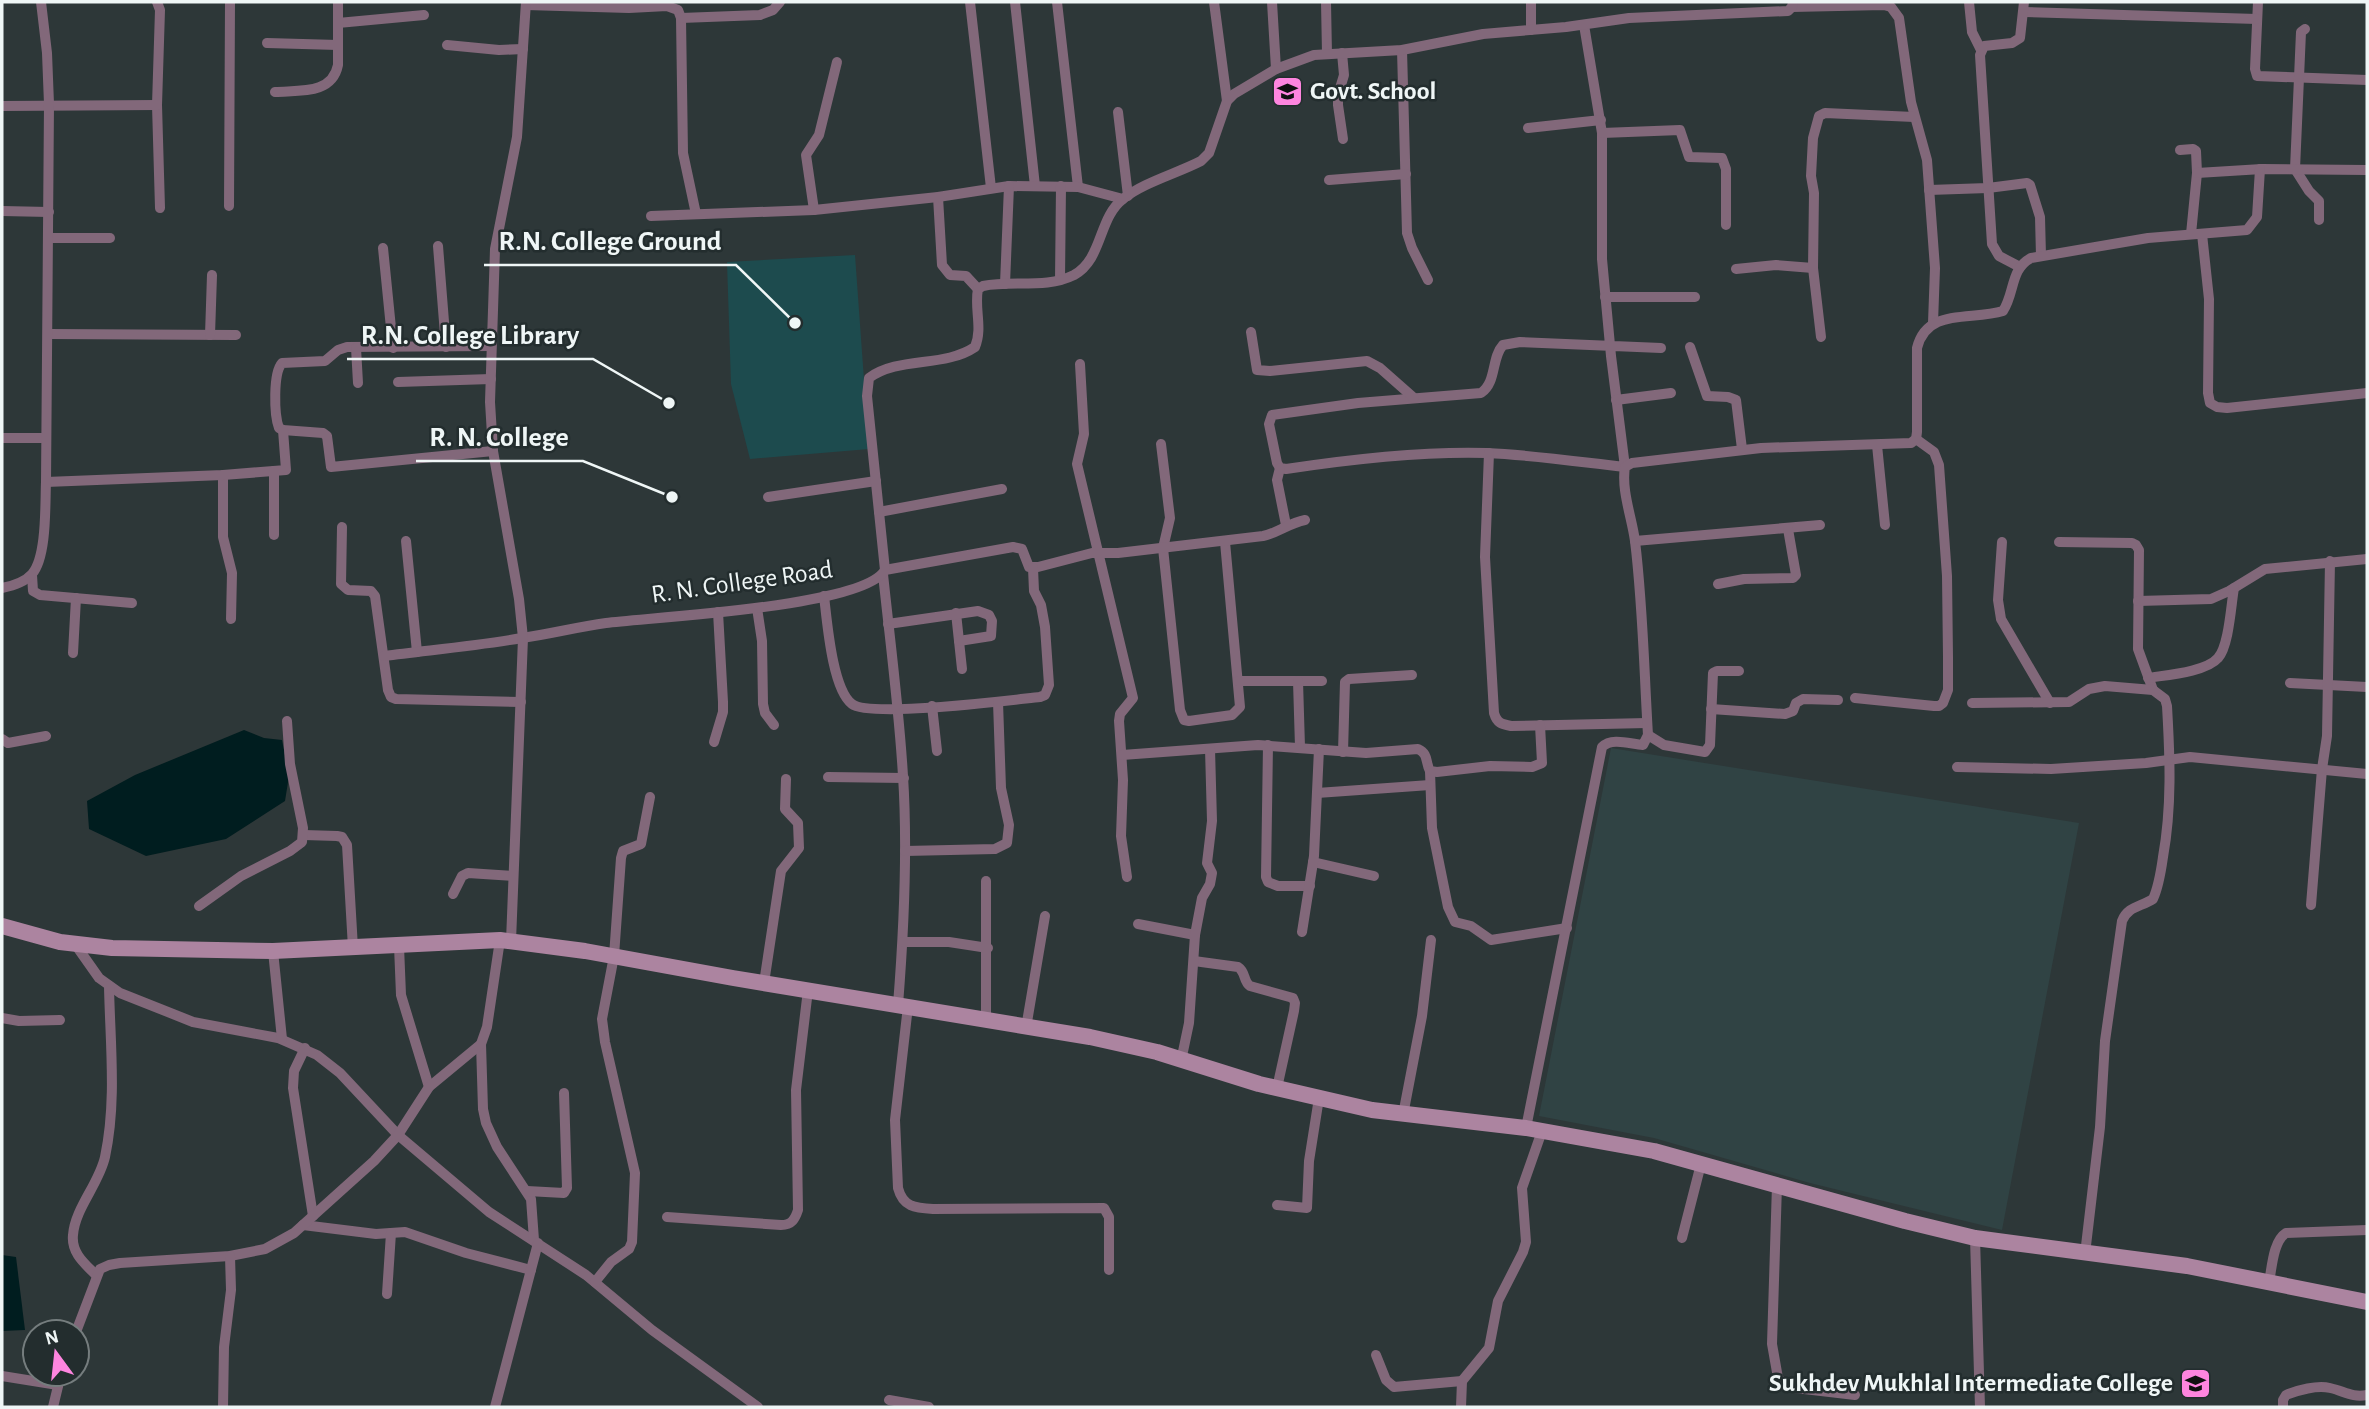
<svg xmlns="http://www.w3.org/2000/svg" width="2369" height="1409" viewBox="0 0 2369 1409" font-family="'Alegreya Sans',sans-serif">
	<rect width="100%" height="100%" fill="#2d3738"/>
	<polygon fill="#304344" points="1611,748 2079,823 2002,1230 1810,1183 1654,1138 1539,1116"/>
	<polygon fill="#1d4b4e" points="855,255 869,449 750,459 731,384 727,262"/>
	<g fill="#001d1f">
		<polygon points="244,730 264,738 282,740 289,776 285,801 226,839 146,856 89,829 87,801 135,775"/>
		<polygon points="2,1255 16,1257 25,1330 2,1331"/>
	</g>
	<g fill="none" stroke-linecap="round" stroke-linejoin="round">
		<g stroke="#82687a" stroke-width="10">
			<polyline points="157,2 160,10 157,105 160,208"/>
			<polyline points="970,2 991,188"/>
			<polyline points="1015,2 1035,186"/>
			<polyline points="1057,2 1078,187"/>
			<polyline points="1214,2 1227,101"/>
			<polyline points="1272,2 1276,69"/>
			<polyline points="1326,2 1327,54"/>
			<polyline points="1969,2 1972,32 1981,50"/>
			<polyline points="2258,2 2255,69 2257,76 2367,80"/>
			<polyline points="526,5 629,8 667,6 678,10 681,18 683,153 696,214"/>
			<polyline points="1792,7 1884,5 1891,7 1899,18 1911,102 1927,160 1935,268 1933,323"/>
			<polyline points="2024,12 2257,19"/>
			<polyline points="681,18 760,15 773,10 780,2"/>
			<polyline points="338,23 424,15"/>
			<path d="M1584 25 1602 133V259L1611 356 1625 467C1580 462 1533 455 1487 453 1420 451 1352 459 1286 469L1280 468 1277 463 1269 424 1272 415 1358 403 1481 393C1497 382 1491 358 1503 345L1520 342 1661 348"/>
			<polyline points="2305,29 2301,32 2295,169 2309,191 2319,201 2319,220"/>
			<polyline points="1531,30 1531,2"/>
			<polyline points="267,43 338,45"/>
			<polyline points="447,45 499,50 523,49"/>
			<polyline points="1402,50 1407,233 1412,248 1428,280"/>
			<polyline points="1342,53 1344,75 1338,95 1338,105 1343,139"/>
			<path d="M275 92C299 90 332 95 338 65V2"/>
			<polyline points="2,106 157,105"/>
			<polyline points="1118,112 1128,196"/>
			<polyline points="1528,128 1601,120"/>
			<polyline points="1602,133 1680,130 1689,157 1722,158 1726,169 1726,225"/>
			<polyline points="2180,150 2193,149 2196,151 2197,173 2191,234"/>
			<polyline points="2197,173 2262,169 2367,170"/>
			<polyline points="1329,180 1406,174"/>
			<polyline points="1929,190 1988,188 2027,183 2030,185 2040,217 2041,256"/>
			<polyline points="938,197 942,265 950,275 966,276 978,289"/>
			<polyline points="229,206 230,2"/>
			<polyline points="814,210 806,155 819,135 837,62"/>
			<polyline points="2,211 49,212"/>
			<polyline points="651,216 814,210 938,197 1009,186 1078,187 1123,199"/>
			<polyline points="2202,234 2209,299 2208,393 2210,403 2217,407 2227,408 2367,393"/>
			<polyline points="49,238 110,238"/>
			<polyline points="438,246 446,347"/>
			<polyline points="383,248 393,348"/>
			<polyline points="2020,267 1999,256 1992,244 1980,55 1984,46 2012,43 2020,38 2024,2"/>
			<polyline points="1736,269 1776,265 1813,268"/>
			<polyline points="1060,280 1061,186"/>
			<polyline points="1005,284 1009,186"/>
			<polyline points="1605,297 1695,297"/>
			<polyline points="1251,332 1257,370 1270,371 1367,361 1380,368 1414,398"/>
			<polyline points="48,334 236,335"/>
			<polyline points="210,335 212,275"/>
			<polyline points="1821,337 1813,268 1814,193 1811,176 1813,138 1819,116 1825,113 1914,117"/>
			<path d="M491 346 347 347 338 350 325 361 282 363C273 373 274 415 279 428L283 430 323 433 327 436 331 467 493 451"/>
			<polyline points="1690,347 1707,396 1728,397 1736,400 1742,449"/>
			<polyline points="356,348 358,383"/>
			<polyline points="1080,364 1084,434 1077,464 1133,698 1120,714 1119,721 1123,780 1121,836 1127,877"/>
			<polyline points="398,382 491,379"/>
			<polyline points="1616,400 1671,393"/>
			<polyline points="2,438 46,438"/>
			<polyline points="1161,444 1170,518 1163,548 1180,710 1184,720 1189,721 1232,715 1240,707 1225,542"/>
			<polyline points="1877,445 1885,525"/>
			<path d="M1489 453 1485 557 1494 713C1497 723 1501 724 1511 726L1647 723"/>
			<polyline points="1280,468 1277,480 1286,525"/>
			<polyline points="223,475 223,537 232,573 231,619"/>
			<polyline points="46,482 223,475 286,470 283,430"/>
			<polyline points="768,497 876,481"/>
			<polyline points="879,512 1002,489"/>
			<polyline points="342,527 341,584 348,590 371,591 375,596 388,690 391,697 396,699 521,702"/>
			<polyline points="274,535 274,471"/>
			<polyline points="406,541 417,652"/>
			<polyline points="1635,541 1820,525"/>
			<polyline points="2002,542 1998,600 2001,619 2050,703"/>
			<polyline points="2059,542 2132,543 2136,545 2139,550 2138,649 2153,690"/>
			<path d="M885 570 1013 547 1022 549 1029 567H1038L1092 553H1118L1263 536C1278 533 1289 523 1305 520"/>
			<path d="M883 574C890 641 899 708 903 776 908 852 904 929 898 1005"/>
			<polyline points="32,575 33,591 40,595 132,603"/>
			<polyline points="1718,584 1744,579 1793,578 1796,575 1788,529"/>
			<path d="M2 588C12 586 24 583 32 574 47 557 45 505 46 482L49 104 47 53 41 2"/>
			<path d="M824 596C827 620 832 689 852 704 870 718 1011 700 1040 697L1045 695 1049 685 1045 627 1041 605 1034 591 1033 568"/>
			<polyline points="2138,601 2211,599 2229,591 2265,569 2367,559"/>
			<polyline points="757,608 762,641 763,704 765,713 774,725"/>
			<polyline points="956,613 962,669"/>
			<polyline points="888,624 978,611 989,615 992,621 991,636 959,641"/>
			<polyline points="73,653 76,598"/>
			<path d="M384 656C430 650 476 646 522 638 550 634 577 627 606 623 653 617 864 607 885 570L867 396 869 378C899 356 944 368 975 347 983 328 974 308 978 289L983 286C1013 280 1046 289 1074 275 1103 259 1098 218 1123 199 1142 183 1178 173 1201 161L1209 153 1227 101 1234 94 1276 69 1314 55 1402 50 1483 34 1566 27 1629 18 1788 11 1792 7 1793 2"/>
			<path d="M2148 678C2166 675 2206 672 2218 658 2229 646 2231 605 2234 588"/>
			<polyline points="1238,681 1322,681"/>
			<polyline points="1298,681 1300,747"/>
			<polyline points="2290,683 2367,687"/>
			<polyline points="1855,698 1934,706 1939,706 1943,703 1948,690 1948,657 1947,576 1939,465 1934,452 1916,439"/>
			<path d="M1972 703 2069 702 2089 689 2105 686 2153 690 2165 699 2167 706C2170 757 2172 807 2163 857 2161 871 2159 886 2153 899 2141 907 2128 906 2122 921L2105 1041 2100 1127 2085 1254"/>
			<polyline points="932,706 937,751"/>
			<polyline points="1711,709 1785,714 1793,711 1796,703 1803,699 1838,700"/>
			<polyline points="1648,735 1664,745 1705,752 1710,745 1713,673 1717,671 1739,671"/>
			<polyline points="2,739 8,743 46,736"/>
			<polyline points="714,742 723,712 723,702 718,612"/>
			<polyline points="1268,745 1266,877 1268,882 1278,886 1310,886"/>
			<polyline points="1343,752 1345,682 1349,679 1412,675"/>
			<path d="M1122 755 1258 745 1366 753 1418 749C1429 754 1425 762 1430 771L1437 772 1490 766 1532 767 1542 763 1540 725"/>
			<polyline points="1957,767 2051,769 2146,763 2190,757 2367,774"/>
			<polyline points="1430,771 1432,828 1448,907 1455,922 1471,926 1491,940 1567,928"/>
			<polyline points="828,777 904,778"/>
			<polyline points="1317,793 1430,785"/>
			<polyline points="304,835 337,836 342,837 347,845 353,948"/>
			<polyline points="905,851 995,849 1007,843 1009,825 1001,788 998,702"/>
			<polyline points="1313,862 1374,876"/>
			<polyline points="453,894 462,876 468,873 513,876"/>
			<polyline points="2311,905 2322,769 2327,736 2330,561"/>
			<polyline points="199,906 241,876 290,851 302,842 303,828 290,764 287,721"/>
			<polyline points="1138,924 1195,935"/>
			<polyline points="1302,932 1314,856 1319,749"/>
			<polyline points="511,941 523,638 519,599 493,451 490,402 495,249 517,137 526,2"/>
			<polyline points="903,942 949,942 988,948"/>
			<polyline points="75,944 99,978 120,993 193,1022 278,1038 317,1055 340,1073 398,1135 489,1212 586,1275 652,1330 758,1407"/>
			<polyline points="399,946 401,995 429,1087"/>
			<polyline points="273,951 282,1039"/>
			<path d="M1194 961 1238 967C1246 972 1243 981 1250 986L1293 998 1295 1003 1294 1011 1277 1088"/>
			<polyline points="764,983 781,871 799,848 798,823 785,809 786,779"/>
			<path d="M908 1006 895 1120 898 1188C903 1207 915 1208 933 1209L1104 1208 1109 1217V1270"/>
			<polyline points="2,1018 19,1021 60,1020"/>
			<polyline points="986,1020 986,881"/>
			<polyline points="1026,1028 1045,916"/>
			<polyline points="481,1044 483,1109 486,1123 497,1147 531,1199 534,1240"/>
			<polyline points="305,1048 294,1071 293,1088 313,1216"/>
			<polyline points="1181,1061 1189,1023 1195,935 1202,898 1210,884 1212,873 1207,863 1212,821 1210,749"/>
			<polyline points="1403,1115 1422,1016 1431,940"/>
			<path d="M1526 1128 1602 747C1612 737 1630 744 1643 745L1648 735C1644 670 1643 606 1635 541 1632 518 1621 490 1625 467L1632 463 1761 448 1911 443 1916 439 1917 432V348C1927 307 1971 321 2003 311 2015 293 2010 269 2031 258L2148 238 2247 230 2257 217 2260 169"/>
			<polyline points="1777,1185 1772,1344 1778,1378 1787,1387 1855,1395"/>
			<polyline points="527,1191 564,1193 567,1188 564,1093"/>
			<polyline points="1277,1205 1307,1208 1309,1161 1319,1098"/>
			<path d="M667 1217 781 1225C792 1225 795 1219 798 1210L796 1090 808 990"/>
			<polyline points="303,1225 376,1234 405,1232 466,1253 531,1270"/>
			<polyline points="1682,1238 1701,1164"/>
			<polyline points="1975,1238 1980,1407"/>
			<path d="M96 1275C85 1264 71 1253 73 1235 75 1208 99 1184 105 1157 117 1101 110 1042 109 986"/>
			<polyline points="595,1282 611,1262 629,1249 632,1242 635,1173 605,1042 602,1019 614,956 621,858 623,851 641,844 650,797"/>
			<path d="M2269 1282C2272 1268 2273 1241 2286 1233L2367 1230"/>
			<polyline points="387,1294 391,1233"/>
			<polyline points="76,1332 100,1269 109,1265 120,1263 230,1256 265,1249 294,1233 374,1161 398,1135 429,1087 481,1044 487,1027 500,940"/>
			<polyline points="1376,1355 1386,1380 1394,1387 1462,1381"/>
			<polyline points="2,1376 58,1385"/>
			<polyline points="889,1400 929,1407"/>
			<polyline points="53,1407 61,1374"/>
			<polyline points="223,1407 224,1347 231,1290 230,1256"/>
			<polyline points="495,1407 538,1243"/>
			<polyline points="1461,1407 1462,1381 1489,1348 1498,1301 1523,1252 1526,1242 1522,1188 1542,1131"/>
			<path d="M2283 1407V1400L2286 1395C2298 1390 2317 1385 2330 1388 2344 1391 2352 1398 2367 1395"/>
		</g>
		<polyline stroke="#ac84a0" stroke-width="16" points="2,926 60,942 112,948 273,951 500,940 585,951 733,978 1090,1037 1157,1052 1259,1084 1372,1110 1526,1128 1654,1151 1905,1221 1975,1238 2187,1266 2367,1302"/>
	</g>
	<defs>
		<symbol id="school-square" viewBox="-11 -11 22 22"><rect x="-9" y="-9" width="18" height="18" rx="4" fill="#fe85df" stroke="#232d2e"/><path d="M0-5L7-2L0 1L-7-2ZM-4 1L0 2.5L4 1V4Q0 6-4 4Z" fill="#111"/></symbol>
		<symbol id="university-square" viewBox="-11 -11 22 22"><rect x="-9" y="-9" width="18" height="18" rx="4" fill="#fe85df" stroke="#232d2e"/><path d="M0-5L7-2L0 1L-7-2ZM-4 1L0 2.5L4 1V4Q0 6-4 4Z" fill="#111"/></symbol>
	</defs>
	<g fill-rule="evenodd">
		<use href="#school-square" x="1270" y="74" width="35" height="35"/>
		<use href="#university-square" x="2178" y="1366" width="35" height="35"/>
	</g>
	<g text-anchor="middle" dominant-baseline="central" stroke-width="5" stroke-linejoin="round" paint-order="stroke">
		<g font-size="26" font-weight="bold" fill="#eff6f6" stroke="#232d2e" text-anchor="start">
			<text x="1310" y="91">Govt. School</text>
			<text x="2173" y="1383" text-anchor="end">Sukhdev Mukhlal Intermediate College</text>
		</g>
		<g font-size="26" fill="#eff6f6" stroke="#232d2e">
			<text transform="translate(742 582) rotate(-8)">R. N. College Road</text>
		</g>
	</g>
	<path fill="none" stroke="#eff6f6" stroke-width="2.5" d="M795 323L736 265H484M669 403L593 359H347M672 497L583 461H416"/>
	<g fill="#eff6f6" stroke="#232d2e" stroke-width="2.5">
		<circle cx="795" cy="323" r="7"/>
		<circle cx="669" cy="403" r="7"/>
		<circle cx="672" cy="497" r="7"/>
	</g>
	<g font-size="28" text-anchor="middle" font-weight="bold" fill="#eff6f6" stroke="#232d2e" stroke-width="5" stroke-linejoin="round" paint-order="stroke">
		<text x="610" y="250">R.N. College Ground</text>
		<text x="470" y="344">R.N. College Library</text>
		<text x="499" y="446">R. N. College</text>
	</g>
	<rect width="2369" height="1409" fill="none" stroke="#eff6f6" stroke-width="7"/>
	<g transform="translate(56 1353) rotate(345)"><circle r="33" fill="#232d2e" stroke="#757d7e" stroke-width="2"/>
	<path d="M0-5L12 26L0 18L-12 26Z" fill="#fe85df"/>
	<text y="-10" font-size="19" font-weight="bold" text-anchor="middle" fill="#eff6f6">N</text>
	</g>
</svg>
